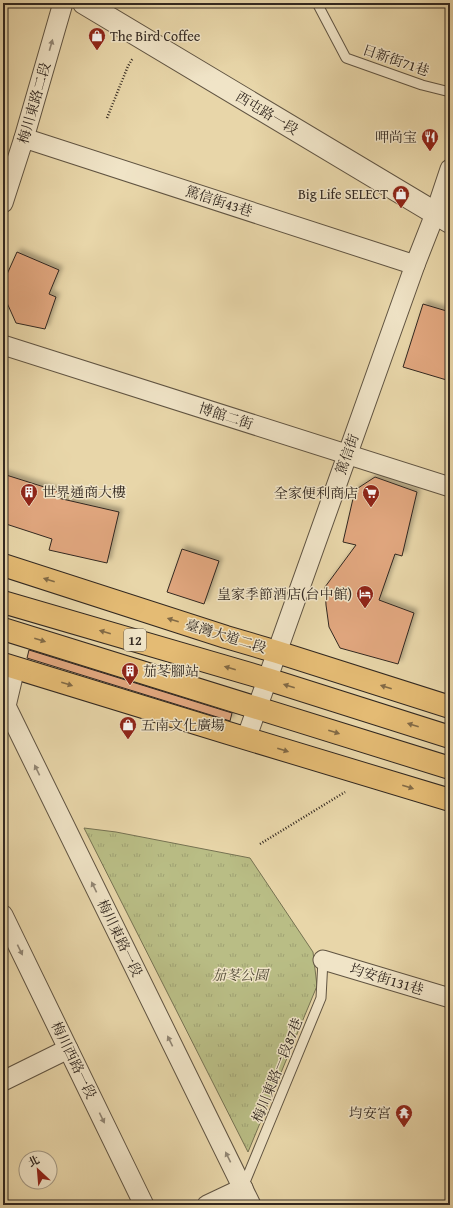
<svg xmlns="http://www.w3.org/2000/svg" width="453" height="1208" viewBox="0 0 453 1208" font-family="'Gentium Book Plus','Noto Serif TC',serif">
	<defs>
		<pattern id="park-tufts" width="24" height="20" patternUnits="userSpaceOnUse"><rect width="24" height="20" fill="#b9bd85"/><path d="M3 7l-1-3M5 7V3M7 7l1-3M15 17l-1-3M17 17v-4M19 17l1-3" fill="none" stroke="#a0a273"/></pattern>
		<filter id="shadow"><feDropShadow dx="3.5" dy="-3.5" stdDeviation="2" flood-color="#0004"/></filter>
	</defs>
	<rect width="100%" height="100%" fill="#e8d6a9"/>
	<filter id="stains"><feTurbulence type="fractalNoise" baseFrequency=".005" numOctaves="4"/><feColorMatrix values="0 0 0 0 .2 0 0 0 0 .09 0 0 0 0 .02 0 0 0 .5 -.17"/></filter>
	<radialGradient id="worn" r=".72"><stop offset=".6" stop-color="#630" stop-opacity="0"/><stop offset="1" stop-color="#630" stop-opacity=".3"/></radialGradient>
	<polygon fill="url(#park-tufts)" stroke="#767252" points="84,828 116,832 250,858 313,952 317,986 248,1152"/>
	<g fill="#e0a67e" stroke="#322820" filter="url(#shadow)">
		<polygon points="17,252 59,270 49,294 56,297 45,329 16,323 3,294 3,283"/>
		<polygon points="423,304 450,312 450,381 403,367"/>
		<polygon points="3,474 60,492 58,498 119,512 107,563 49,550 52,539 3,523"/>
		<polygon points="375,477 417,492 402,556 395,554 379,600 414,613 398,664 340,648 329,627 326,605 325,587 356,545 343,542 355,490"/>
		<polygon points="182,549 219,561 204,604 167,592"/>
		<polygon points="29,650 232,713 230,721 27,658"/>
	</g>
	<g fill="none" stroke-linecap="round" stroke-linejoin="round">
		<defs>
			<g id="service">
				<polyline points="317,3 346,58 422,85 450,92"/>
				<polyline points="243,1187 321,998 323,960"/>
			</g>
			<g id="minor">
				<polyline points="24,138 415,265"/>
				<polyline points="3,203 24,138 63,3"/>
				<polyline points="3,345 450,487"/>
				<polyline points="15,668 6,706 251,1205"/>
				<polyline points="246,739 415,265 435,214 450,169"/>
				<polyline points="3,915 144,1205"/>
				<polyline points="323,960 450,998"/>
				<polyline points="3,1081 68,1049"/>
				<polyline points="207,1205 243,1188"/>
			</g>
			<polyline id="tertiary" points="84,3 450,222"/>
			<g id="primary">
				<polyline points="3,565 226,637 277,652 450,707"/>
				<polyline points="3,602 267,679 450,737"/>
				<polyline points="3,629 450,768"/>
				<polyline points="3,664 228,733 450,800"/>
			</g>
		</defs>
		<use href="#service" stroke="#605442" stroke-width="11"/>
		<use href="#minor" stroke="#605442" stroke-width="21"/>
		<use href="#tertiary" stroke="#605442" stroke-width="24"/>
		<use href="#primary" stroke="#322820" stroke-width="24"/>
		<g stroke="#322820" stroke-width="2.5" stroke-dasharray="1 2" stroke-linecap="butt">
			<polyline points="107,118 128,66 133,58"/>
			<polyline points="260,844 345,792"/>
		</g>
		<use href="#service" stroke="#f0e4c7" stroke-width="9"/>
		<use href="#minor" stroke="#f0e4c7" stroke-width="19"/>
		<use href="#tertiary" stroke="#f0e4c7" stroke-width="22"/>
		<use href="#primary" stroke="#e4bb74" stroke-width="22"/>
	</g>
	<defs><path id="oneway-solid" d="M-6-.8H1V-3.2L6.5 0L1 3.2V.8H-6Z"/></defs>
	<g fill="#918674">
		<use href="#oneway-solid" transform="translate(51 45) rotate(-74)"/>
		<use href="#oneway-solid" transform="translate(37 770) rotate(-116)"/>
		<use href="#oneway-solid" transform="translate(94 887) rotate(-116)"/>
		<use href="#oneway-solid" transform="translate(20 950) rotate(64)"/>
		<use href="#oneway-solid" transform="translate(170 1041) rotate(-116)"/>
		<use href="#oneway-solid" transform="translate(102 1118) rotate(64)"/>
		<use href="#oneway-solid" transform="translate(228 1157) rotate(-116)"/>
	</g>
	<g fill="#826a46">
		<use href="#oneway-solid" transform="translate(49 580) rotate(-162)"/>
		<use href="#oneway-solid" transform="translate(173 620) rotate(-162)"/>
		<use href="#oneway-solid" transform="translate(105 632) rotate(-164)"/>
		<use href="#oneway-solid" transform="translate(40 640) rotate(17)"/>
		<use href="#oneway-solid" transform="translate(230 668) rotate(-164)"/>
		<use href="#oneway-solid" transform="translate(67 684) rotate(17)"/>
		<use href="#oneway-solid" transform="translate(289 686) rotate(-163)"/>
		<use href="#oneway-solid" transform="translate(386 687) rotate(-162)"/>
		<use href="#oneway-solid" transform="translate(413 725) rotate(-162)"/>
		<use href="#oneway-solid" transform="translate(334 732) rotate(17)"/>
		<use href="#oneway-solid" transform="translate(283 750) rotate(17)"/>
		<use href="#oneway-solid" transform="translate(408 787) rotate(17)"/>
	</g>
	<defs>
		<symbol id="shop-pin" viewBox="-11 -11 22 30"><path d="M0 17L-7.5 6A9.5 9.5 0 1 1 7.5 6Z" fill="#8f2418" stroke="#f0e4c7"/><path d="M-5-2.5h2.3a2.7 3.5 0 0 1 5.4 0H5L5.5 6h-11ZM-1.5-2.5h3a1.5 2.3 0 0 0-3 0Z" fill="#fff"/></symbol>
		<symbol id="restaurant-pin" viewBox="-11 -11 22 30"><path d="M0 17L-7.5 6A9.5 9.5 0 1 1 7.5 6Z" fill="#8f2418" stroke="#f0e4c7"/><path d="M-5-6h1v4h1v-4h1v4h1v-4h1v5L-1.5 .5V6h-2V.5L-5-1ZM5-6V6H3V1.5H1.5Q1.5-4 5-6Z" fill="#fff"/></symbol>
		<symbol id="building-pin" viewBox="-11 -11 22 30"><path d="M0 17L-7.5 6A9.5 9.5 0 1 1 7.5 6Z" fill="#8f2418" stroke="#f0e4c7"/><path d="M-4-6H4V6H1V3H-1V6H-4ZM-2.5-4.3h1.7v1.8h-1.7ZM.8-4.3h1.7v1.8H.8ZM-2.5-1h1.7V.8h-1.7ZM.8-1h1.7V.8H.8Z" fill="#fff"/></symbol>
		<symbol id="supermarket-pin" viewBox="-11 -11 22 30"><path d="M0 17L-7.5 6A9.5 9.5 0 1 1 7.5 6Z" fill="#8f2418" stroke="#f0e4c7"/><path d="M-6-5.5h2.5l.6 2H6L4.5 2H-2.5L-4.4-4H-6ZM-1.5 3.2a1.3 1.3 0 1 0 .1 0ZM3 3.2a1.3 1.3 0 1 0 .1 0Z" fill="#fff"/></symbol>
		<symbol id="hotel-pin" viewBox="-11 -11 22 30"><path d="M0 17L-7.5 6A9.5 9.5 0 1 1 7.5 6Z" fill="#8f2418" stroke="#f0e4c7"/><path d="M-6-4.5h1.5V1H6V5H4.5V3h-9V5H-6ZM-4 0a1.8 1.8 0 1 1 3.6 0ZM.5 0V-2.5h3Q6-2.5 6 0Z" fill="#fff"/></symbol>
		<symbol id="temple-pin" viewBox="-11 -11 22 30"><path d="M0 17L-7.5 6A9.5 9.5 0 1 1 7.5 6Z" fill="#8f2418" stroke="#f0e4c7"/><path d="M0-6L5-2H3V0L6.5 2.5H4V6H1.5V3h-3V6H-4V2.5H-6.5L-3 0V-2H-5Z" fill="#fff"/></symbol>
	</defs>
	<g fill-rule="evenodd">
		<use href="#shop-pin" x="87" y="26" width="20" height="27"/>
		<use href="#restaurant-pin" x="420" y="127" width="20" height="27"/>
		<use href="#shop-pin" x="391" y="184" width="20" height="27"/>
		<use href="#building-pin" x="19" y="482" width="20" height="27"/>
		<use href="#supermarket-pin" x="361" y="483" width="20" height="27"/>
		<use href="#hotel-pin" x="355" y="584" width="20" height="27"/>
		<use href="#building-pin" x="120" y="661" width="20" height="27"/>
		<use href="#shop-pin" x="118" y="715" width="20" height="27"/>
		<use href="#temple-pin" x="394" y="1103" width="20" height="27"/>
	</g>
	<g text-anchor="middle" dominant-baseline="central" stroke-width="3" stroke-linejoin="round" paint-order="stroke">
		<rect fill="#f0e4c7" stroke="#6b6052" stroke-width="1" x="124" y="629" width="22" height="22" rx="3"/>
		<g font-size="13" font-weight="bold" fill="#322820">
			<text x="135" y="640">12</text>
		</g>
		<g font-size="14" fill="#322820" stroke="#f0e4c7" text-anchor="end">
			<text x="110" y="36" text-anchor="start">The Bird Coffee</text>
			<text x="417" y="137">呷尚宝</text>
			<text x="388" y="194">Big Life SELECT</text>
			<text x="42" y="492" text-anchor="start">世界通商大樓</text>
			<text x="358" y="493">全家便利商店</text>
			<text x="352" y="594">皇家季節酒店(台中館)</text>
			<text x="143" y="671" text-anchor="start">茄苳腳站</text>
			<text x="141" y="725" text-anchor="start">五南文化廣場</text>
			<text x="391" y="1113">均安宮</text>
		</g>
		<g font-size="14" fill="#322820" stroke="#f0e4c7">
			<text transform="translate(396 60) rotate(19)">日新街71巷</text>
			<text transform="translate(34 103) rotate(-74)">梅川東路二段</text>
			<text transform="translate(267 113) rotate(31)">西屯路一段</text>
			<text transform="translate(219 201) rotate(18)">篤信街43巷</text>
			<text transform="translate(226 416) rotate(18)">博館二街</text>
			<text transform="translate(347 454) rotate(-70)">篤信街</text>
			<text transform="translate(226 636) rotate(17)">臺灣大道二段</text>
			<text transform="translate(120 938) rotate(64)">梅川東路一段</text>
			<text transform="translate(387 979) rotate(17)">均安街131巷</text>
			<text transform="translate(74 1060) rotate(64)">梅川西路一段</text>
			<text transform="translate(277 1070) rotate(-68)">梅川東路一段87巷</text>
		</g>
		<g font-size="14" font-style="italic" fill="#544d39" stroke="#f0e4c7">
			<text x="240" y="975">茄苳公園</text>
		</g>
	</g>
	<rect width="453" height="1208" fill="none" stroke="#e8d6a9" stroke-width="16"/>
	<rect x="4" y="4" width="445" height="1200" fill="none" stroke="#322820" stroke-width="2"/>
	<rect x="8" y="8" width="437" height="1192" fill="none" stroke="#322820"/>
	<g transform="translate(38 1170) rotate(334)"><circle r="19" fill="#f0e4c7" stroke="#a49984"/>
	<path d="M0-3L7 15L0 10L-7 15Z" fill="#8f2418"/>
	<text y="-6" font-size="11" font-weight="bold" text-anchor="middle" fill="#322820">北</text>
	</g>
	<rect width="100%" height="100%" filter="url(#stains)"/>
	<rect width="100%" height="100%" fill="url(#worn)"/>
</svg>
